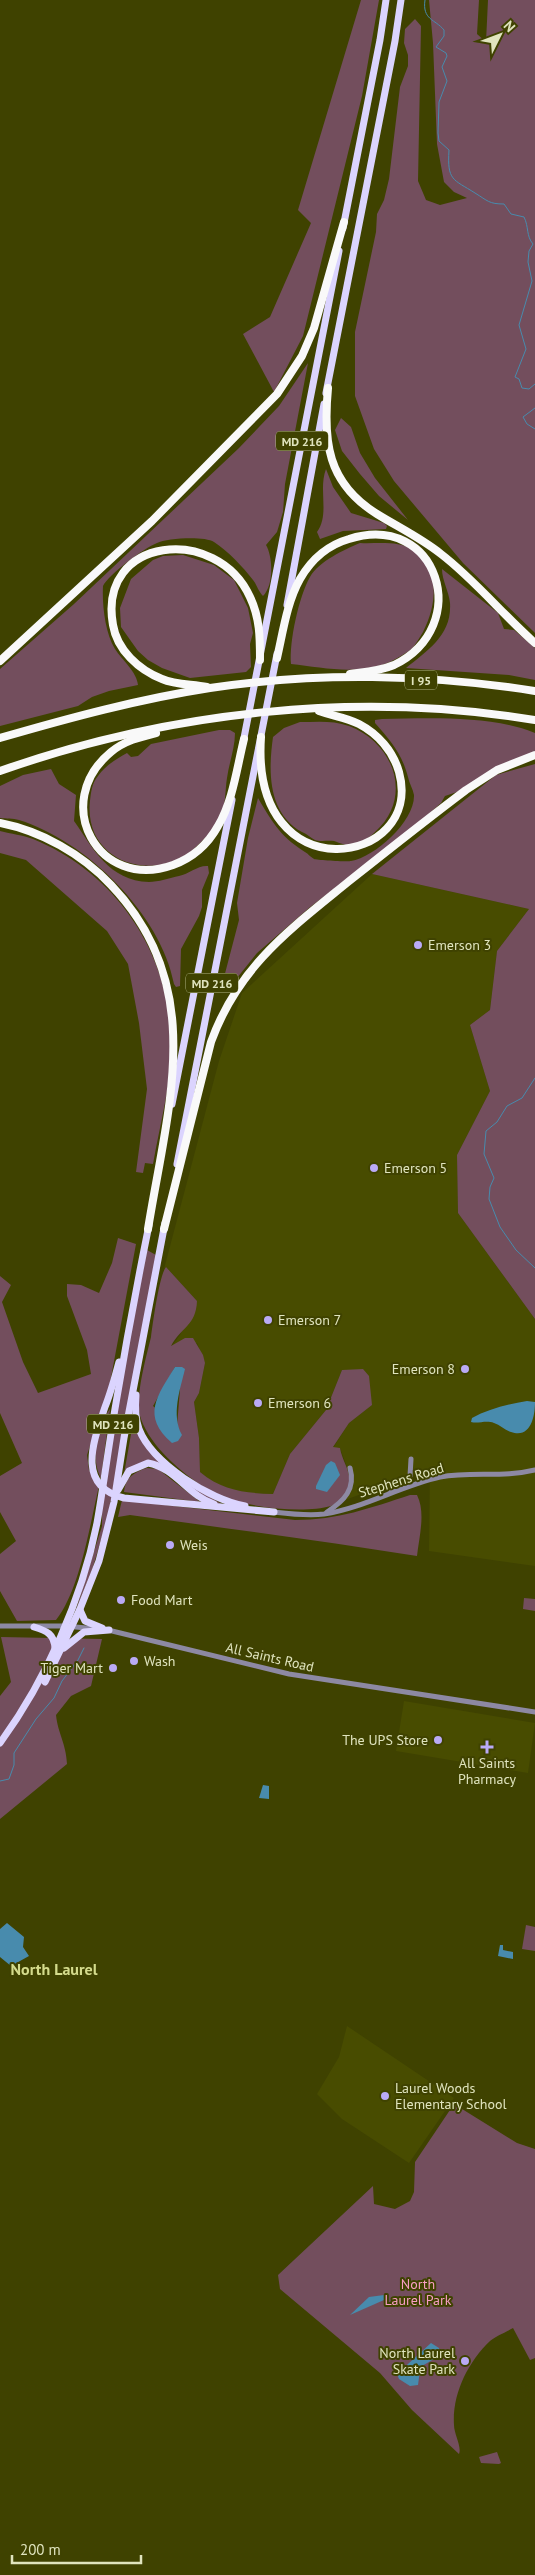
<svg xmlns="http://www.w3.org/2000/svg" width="535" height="2575" viewBox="0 0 535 2575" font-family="'PT Sans',sans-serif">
	<rect width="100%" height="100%" fill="#3f4200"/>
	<g fill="#484c00">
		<polygon points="372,874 529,909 497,951 490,1010 470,1025 490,1091 457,1155 458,1213 535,1319 535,1566 429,1551 430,1468 332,1505 338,1502 347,1467 340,1448 333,1448 349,1423 372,1405 342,1370 326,1410 290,1454 273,1494 241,1493 212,1482 200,1472 199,1438 194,1402 199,1393 205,1363 197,1343 177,1343 171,1347 180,1335 197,1301 166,1267 164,1269 219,1061 242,993"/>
		<polygon points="404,1701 535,1723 528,1773 396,1751"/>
		<polygon points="347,2026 454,2098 409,2163 342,2119 317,2094 339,2057"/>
	</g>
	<g fill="#734e5d" fill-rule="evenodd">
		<polygon points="361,0 379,0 362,96 303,336 274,392 243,334 270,317 311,223 298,210"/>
		<polygon points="429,0 479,0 477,34 486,42 488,0 535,0 535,633 463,563 394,481 374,449 355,396 355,332 376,232 377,214 384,200 389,179 400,87 408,66 408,55 404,43 405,29 415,19 421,26 418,181 426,200 440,205 467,198 454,192 444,182 437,144 433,43"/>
		<path d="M308 363 285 484 283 512 277 532 266 545C273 557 274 585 263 596 258 591 257 585 253 580 243 567 228 551 214 542 205 536 167 538 157 543 144 548 109 574 103 586 102 605 105 632 115 649 122 660 137 672 138 685L109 691 92 697 78 706 0 726V669L74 604 239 448 279 406Z"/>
		<polygon points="341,418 351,427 360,453 375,478 408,520 379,496 360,474 342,451 335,430"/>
		<path d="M326 469 333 487 351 513 384 523 387 526 386 529 343 531 320 539 317 532C330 514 318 490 326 469Z"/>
		<path d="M360 543C377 544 398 540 413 550 441 569 437 605 423 632 419 638 415 647 409 651 401 656 388 664 378 666 350 674 319 667 291 664 289 642 299 596 310 577 319 561 344 550 360 543Z"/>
		<polygon points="183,555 214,565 234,580 248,608 253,633 250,644 251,667 246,672 190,678 162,668 148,660 138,651 121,627 120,608 131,579 153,560 163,556"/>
		<path d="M442 569 498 613 504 629 514 630 535 648V680L509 675 406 668C428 650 452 635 450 603 449 592 442 580 442 569Z"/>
		<path d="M382 719C429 718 492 715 535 733V754L482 776 457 792 445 796 441 803 414 827 309 908 257 953 225 993 222 985 239 920 237 903 248 838 258 798C274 825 281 837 308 854 308 855 313 858 314 859 317 860 348 862 351 861 375 857 415 821 414 795 413 789 409 783 408 777 402 754 391 741 375 723V720Z"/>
		<path d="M300 722C316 722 333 720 349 726 394 743 414 797 375 832 370 837 360 845 353 846 347 846 340 843 334 841 328 840 321 842 315 840 311 838 307 834 302 832 268 813 268 772 273 737L284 728Z"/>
		<path d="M219 730H230L235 733C235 748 229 763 227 778 225 790 226 804 221 816 217 828 207 836 198 845 158 886 83 864 90 801 91 792 92 783 98 776 105 766 116 759 127 753L131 757 138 756 151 744Z"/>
		<polygon points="535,764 535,1319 458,1213 457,1155 490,1091 470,1025 490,1010 497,951 529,909 372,874 496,775"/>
		<path d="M51 769 59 784 76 795 74 821C93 848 109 881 149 882 158 882 170 878 179 876 189 874 198 865 208 866L209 873 202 890V907L199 916 181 949 180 986 176 987 174 984C161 914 86 841 19 820 13 818 6 819 0 818V786L23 775Z"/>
		<path d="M0 831C11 834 23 835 33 839 109 870 161 940 170 1021 176 1068 161 1118 153 1164L145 1163 143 1173 136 1172 147 1089 139 1023 128 964 107 931 26 860 0 853Z"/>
		<path d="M118 1238 136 1244 109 1388 87 1455 89 1470 99 1486C90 1524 80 1590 56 1620L17 1621 0 1591V1554L16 1541 0 1512V1476L22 1463 0 1413V1276L11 1285 2 1302 23 1362 38 1393 91 1374 87 1350 67 1296V1284L81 1285 99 1293 112 1263Z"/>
		<polygon points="147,1250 156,1255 108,1516 93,1567 75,1613 102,1526 102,1509 123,1373"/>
		<path d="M166 1267 197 1301C196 1326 181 1327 171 1346L185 1338H193L203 1355 205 1363 199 1393 194 1402 199 1438 200 1472C223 1491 245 1493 273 1494L290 1454 326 1410 342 1370 363 1369 369 1376 372 1405 349 1423 333 1447 340 1448C342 1462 355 1476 347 1491 344 1497 337 1504 331 1506 299 1515 232 1506 205 1488 181 1472 151 1447 141 1419 134 1400 146 1358 151 1337 153 1323 159 1276 166 1267ZM175 1367 180 1389 177 1426 153 1406Z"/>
		<path d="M110 1409 101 1478C90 1460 97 1425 110 1409Z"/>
		<polygon points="134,1417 140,1434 197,1490 222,1504 210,1502 154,1462 124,1474"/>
		<path d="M147 1468 158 1469 200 1502 124 1492C125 1478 134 1472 147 1468Z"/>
		<path d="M410 1495H417C426 1513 419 1537 417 1556 321 1541 225 1528 130 1515L118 1517 122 1500 295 1520C338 1520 370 1508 410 1495Z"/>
		<polygon points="524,1598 535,1599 535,1611 523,1609"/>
		<path d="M1 1637 102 1639 91 1686 71 1696 56 1715C58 1734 66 1743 67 1764L0 1819V1696L11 1682Z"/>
		<polygon points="526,1925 535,1927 535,1951 522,1949"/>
		<path d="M454 2104 517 2143 535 2149V2358L530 2360 513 2328C506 2332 496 2336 490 2341 468 2362 452 2394 454 2425 454 2434 462 2447 459 2454L412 2410 380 2373 280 2289 278 2275 373 2186 374 2204 395 2209 410 2201 414 2192 415 2162Z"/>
		<polygon points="497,2452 501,2463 499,2464 481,2463 479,2457"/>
	</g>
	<g fill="#488bad">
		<path d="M175 1367H182L185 1369C180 1390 171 1415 182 1435L178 1441 172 1443C141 1416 157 1396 175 1367Z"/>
		<path d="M527 1401 535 1402C535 1416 531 1439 511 1432 505 1430 500 1425 494 1423 486 1420 478 1424 471 1422L472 1418C488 1409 508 1404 527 1401Z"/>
		<polygon points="331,1461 335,1463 340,1475 327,1492 316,1489 316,1486 326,1465"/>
		<polygon points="263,1785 269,1786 269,1799 259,1798"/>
		<polygon points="7,1923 24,1937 23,1947 29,1956 11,1966 0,1957 0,1929"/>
		<polygon points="500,1945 503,1945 503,1950 513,1952 513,1959 498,1956"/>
		<polygon points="384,2295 387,2298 384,2300 350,2315 369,2297"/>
		<polygon points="431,2343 439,2348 439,2356 422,2366 420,2370 418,2385 410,2386 399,2379 397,2374"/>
	</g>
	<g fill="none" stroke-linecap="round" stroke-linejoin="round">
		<g stroke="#488bad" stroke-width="1">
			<path d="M425 0C422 20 435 19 444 30V36L436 47 446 53 447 56 442 67 447 81 439 102 438 133 439 141 449 150C447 181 453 179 475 193 488 201 489 204 504 204L511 214 524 217C529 227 526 236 533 244L529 251 528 262 532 281 519 325 526 349 515 377 519 379 522 388 529 389 535 384"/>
			<polyline points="535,408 523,417 527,424 535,429"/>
			<polyline points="535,1078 522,1098 507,1106 497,1122 486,1131 484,1154 494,1178 490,1187 489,1199 500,1227 516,1250 535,1268"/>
			<polyline points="0,1781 9,1779 14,1765 14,1753 36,1719 54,1698 62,1681 78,1660 84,1648"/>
		</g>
		<g stroke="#8d89a3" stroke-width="5">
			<polyline points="390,1491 410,1476 411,1459"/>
			<path d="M274 1512C291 1514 307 1516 324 1514 364 1508 400 1486 440 1477 472 1471 503 1478 535 1470"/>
			<path d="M327 1512C344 1501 356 1489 350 1468"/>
			<polyline points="0,1626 65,1626 97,1629"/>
			<polyline points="108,1630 289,1674 535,1712"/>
		</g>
		<g stroke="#dbd4fe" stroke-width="7">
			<polyline points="343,228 380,40 386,0"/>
			<polyline points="326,393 395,41 401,0"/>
			<polyline points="287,605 324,404"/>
			<polyline points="243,743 339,251"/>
			<polyline points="172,1104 232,800"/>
			<polyline points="177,1164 277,654"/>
			<path d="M119 1362C115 1377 111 1392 105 1407 94 1440 75 1486 124 1498L274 1512"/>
			<path d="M136 1395C135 1407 135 1418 139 1429 152 1463 210 1500 245 1506"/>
			<path d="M118 1490 129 1471 148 1463C176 1468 188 1496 214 1504"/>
			<polyline points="80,1610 85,1621 102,1628"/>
			<path d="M34 1627C47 1631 54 1634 55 1648"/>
			<polyline points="64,1648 84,1632 109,1630"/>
			<polyline points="45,1682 80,1609 99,1561 114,1502 124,1438 165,1223"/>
			<path d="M0 1743C46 1680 82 1599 97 1523 104 1483 109 1443 116 1403 126 1343 137 1284 149 1225"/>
		</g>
		<g stroke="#f9f9f9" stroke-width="8">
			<path d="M328 388C323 441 327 483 377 514 398 527 421 538 441 554 475 580 503 615 535 643"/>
			<path d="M277 658C283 632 287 602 300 579 311 560 328 545 349 539 438 511 474 626 394 665 380 671 365 672 350 674"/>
			<polyline points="0,661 152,521 277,394 302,356 314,328 344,222"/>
			<path d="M207 687C192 684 176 685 162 679 139 670 117 650 113 625 97 536 217 524 250 597 260 618 260 638 260 660"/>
			<path d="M156 733C140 737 124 741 111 752 50 802 98 892 173 865 192 858 208 844 218 826 233 801 237 767 244 739"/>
			<path d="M261 737C250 895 425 866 399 772 393 751 378 734 359 724 346 717 332 716 319 711"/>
			<path d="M0 738C69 718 139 699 210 688 316 672 429 674 535 691"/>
			<path d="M0 771C170 711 357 691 535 720"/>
			<path d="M0 823C41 831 82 854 111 885 208 987 168 1105 148 1229"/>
			<path d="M164 1229 211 1042C238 967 289 930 348 882 387 851 426 820 466 790L497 770 535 755"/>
		</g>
	</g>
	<g fill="#baaaf6" stroke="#3f4200" stroke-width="2">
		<circle cx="418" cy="945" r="5"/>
		<circle cx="374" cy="1168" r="5"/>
		<circle cx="268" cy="1320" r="5"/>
		<circle cx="465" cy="1369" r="5"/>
		<circle cx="258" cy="1403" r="5"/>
		<circle cx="170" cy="1545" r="5"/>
		<circle cx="121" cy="1600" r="5"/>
		<circle cx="134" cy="1661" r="5"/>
		<circle cx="113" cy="1668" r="5"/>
		<circle cx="438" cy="1740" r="5"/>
		<path d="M484.5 1739.5h5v5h5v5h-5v5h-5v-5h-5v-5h5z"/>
		<circle cx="385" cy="2096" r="5"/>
		<circle cx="465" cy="2361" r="5"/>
	</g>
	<g text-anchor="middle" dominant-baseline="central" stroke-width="4" stroke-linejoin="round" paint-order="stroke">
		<g fill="#3f4200" stroke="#b0b385" stroke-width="1">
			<rect x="276" y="431.5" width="52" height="19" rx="4"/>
			<rect x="405" y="670.5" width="32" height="19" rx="4"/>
			<rect x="186" y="973.5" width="52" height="19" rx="4"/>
			<rect x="87" y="1414.5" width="52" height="19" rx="4"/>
		</g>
		<g font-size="12" font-weight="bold" fill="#e0e4be">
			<text x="302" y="441">MD 216</text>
			<text x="421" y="680">I 95</text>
			<text x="212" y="983">MD 216</text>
			<text x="113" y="1424">MD 216</text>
		</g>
		<g font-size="14" fill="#e0e4be" stroke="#3f4200" text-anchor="start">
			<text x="428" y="945">Emerson 3</text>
			<text x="384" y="1168">Emerson 5</text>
			<text x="278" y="1320">Emerson 7</text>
			<text x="455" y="1369" text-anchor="end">Emerson 8</text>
			<text x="268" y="1403">Emerson 6</text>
			<text x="180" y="1545">Weis</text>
			<text x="131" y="1600">Food Mart</text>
			<text x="144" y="1661">Wash</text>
			<text x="103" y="1668" text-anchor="end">Tiger Mart</text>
			<text x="428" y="1740" text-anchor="end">The UPS Store</text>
			<text x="487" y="1763" text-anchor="middle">All Saints<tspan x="487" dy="16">Pharmacy</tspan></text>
			<text x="395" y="2088">Laurel Woods<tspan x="395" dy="16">Elementary School</tspan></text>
			<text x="455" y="2353" text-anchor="end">North Laurel<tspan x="455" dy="16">Skate Park</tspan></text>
		</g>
		<g font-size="14" fill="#e0e4be" stroke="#3f4200">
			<text transform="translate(401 1480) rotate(-17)">Stephens Road</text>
			<text transform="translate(270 1657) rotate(13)">All Saints Road</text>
		</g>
		<g font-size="14" fill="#f89ec4" stroke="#3f4200">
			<text x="418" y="2284">North<tspan x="418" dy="16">Laurel Park</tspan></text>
		</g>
		<g font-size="16" font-weight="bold" fill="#d4db8c" stroke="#3f4200">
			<text x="54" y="1969">North Laurel</text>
		</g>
	</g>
	<g transform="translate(500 35) rotate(48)" stroke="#3f4200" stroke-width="4" paint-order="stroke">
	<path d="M0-4L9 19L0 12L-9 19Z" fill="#e0e4be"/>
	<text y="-8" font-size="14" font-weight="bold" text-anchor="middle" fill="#e0e4be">N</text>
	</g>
	<path d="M12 2555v8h129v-8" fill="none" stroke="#e0e4be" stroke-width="2.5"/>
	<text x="20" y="2555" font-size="15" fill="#e0e4be" stroke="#3f4200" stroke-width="4" paint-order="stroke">200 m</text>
</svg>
